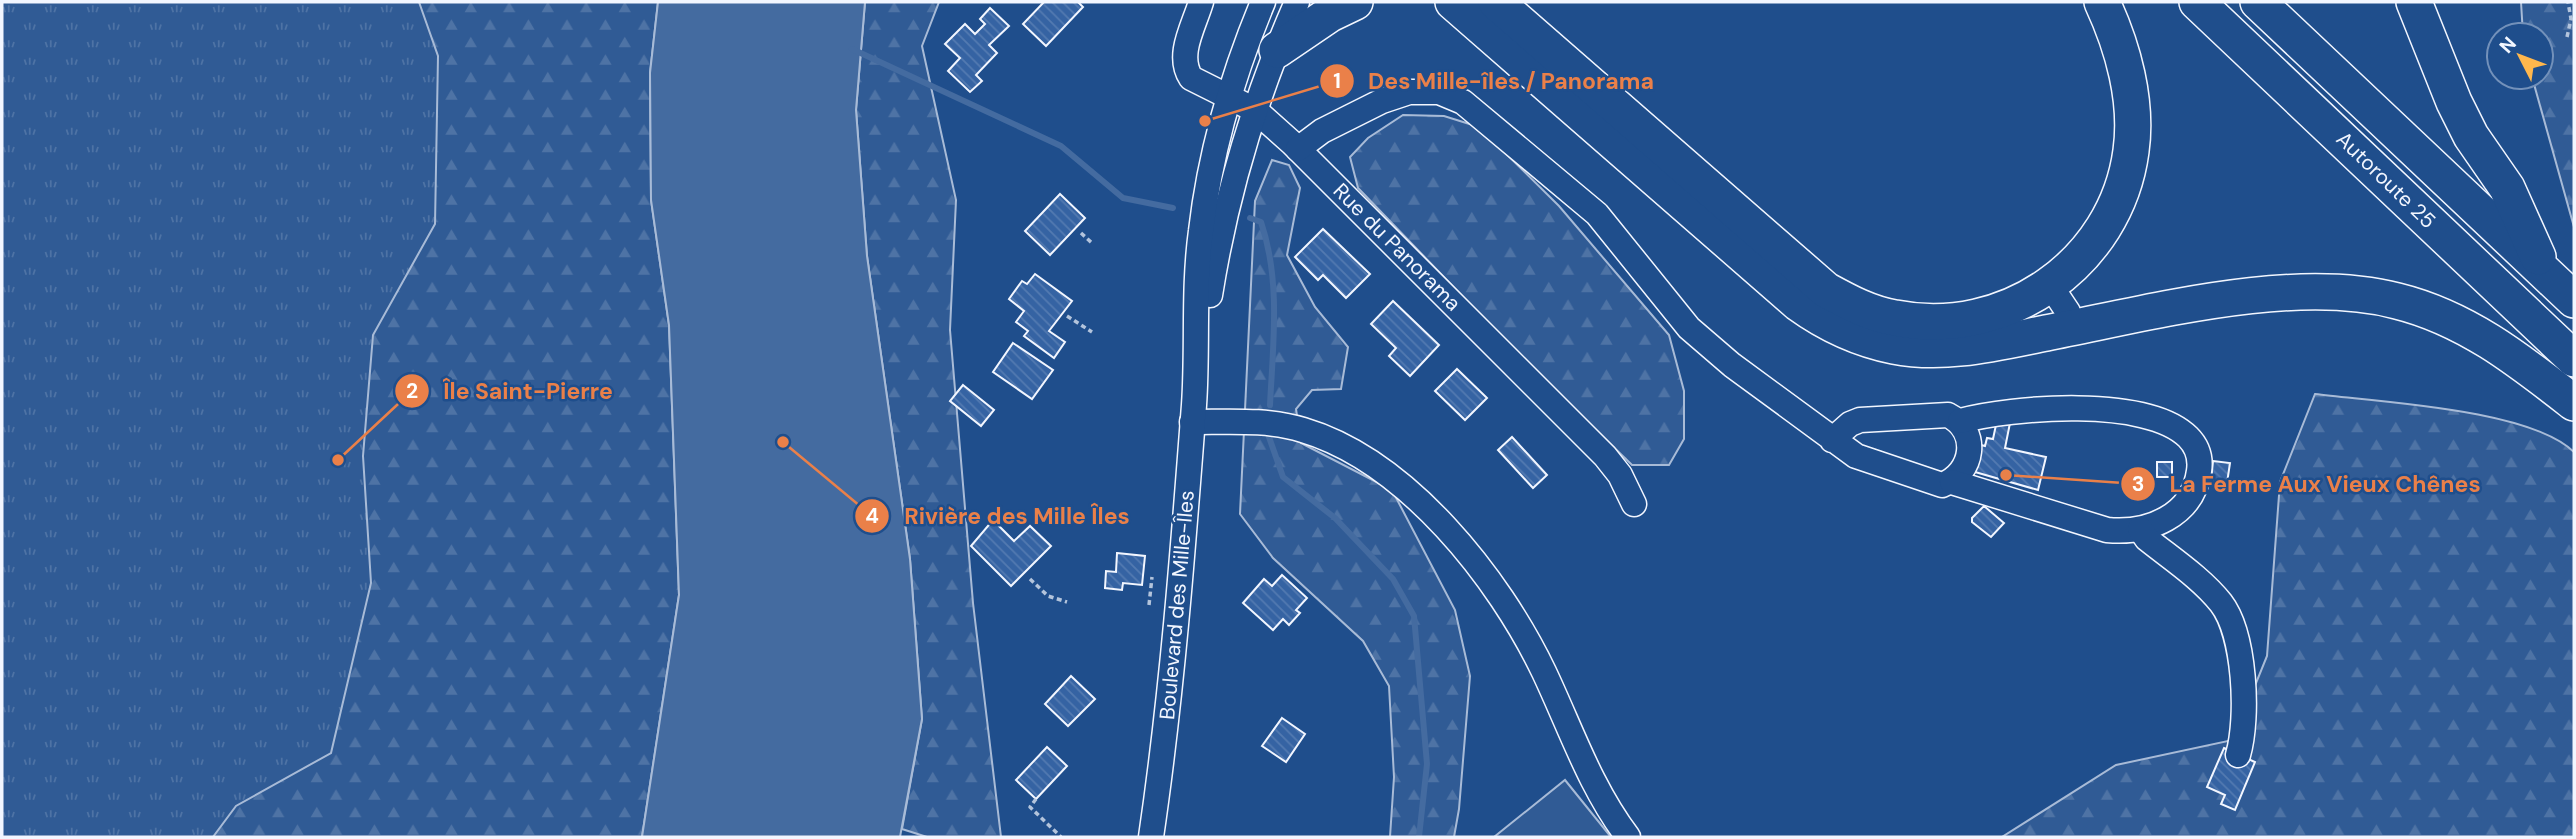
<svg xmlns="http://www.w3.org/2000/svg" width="2576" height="839" viewBox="0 0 2576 839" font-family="'DM Sans',sans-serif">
	<defs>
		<pattern id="grass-tufts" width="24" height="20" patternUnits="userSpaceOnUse" patternTransform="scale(1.75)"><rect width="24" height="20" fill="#305b95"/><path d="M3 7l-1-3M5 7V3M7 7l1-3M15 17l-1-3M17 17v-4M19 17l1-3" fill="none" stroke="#4e73a5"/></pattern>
		<pattern id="forest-firs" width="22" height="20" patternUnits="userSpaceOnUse" patternTransform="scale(1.75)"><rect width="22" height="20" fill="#305b95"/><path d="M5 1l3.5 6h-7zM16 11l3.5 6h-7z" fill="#4e73a5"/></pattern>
		<pattern id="building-back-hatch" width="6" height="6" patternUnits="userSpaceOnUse" patternTransform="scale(1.75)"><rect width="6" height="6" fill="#3563a3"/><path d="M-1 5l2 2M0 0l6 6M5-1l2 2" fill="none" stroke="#537ab1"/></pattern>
	</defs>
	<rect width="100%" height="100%" fill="#1f4e8c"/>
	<polygon fill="url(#grass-tufts)" stroke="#a8bbd7" stroke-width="2" points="2,2 658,2 650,73 651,200 669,325 642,837 2,837"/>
	<g fill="url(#forest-firs)" stroke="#a8bbd7" stroke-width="2">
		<polygon points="419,2 658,2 650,73 651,200 669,325 679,595 642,837 213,837 236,806 331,753 371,583 363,456 373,335 435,224 438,56"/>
		<polygon points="865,2 939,2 922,46 956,200 950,330 973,603 1001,837 927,837 902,829 922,719 910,559 867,256 856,110"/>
		<polygon points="2521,2 2574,2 2574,227 2532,77 2541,77 2541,35 2523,35"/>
		<polygon points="1403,115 1444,116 1479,127 1559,206 1669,335 1684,391 1684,439 1669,465 1632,465 1525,361 1358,188 1350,157 1368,138"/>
		<polygon points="1272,160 1289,165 1300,188 1287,255 1315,307 1348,347 1341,389 1312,390 1296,409 1301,443 1392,490 1455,610 1470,676 1459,809 1454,837 1390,837 1394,777 1389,686 1363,641 1273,558 1240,514 1255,201"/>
		<path d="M2315 394C2379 402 2530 409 2574 452V837H2002L2116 765 2233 740 2267 656 2280 482Z"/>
	</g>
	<polygon fill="#305b95" stroke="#a8bbd7" stroke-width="2" points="1565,780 1611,837 1494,837"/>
	<polygon fill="#446ba0" stroke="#a8bbd7" stroke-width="2" points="658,2 865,2 856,110 867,256 910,559 922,719 900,837 642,837 679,595 669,325 651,200 650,73"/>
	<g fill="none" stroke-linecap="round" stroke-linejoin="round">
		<g stroke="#446ba0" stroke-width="6">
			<polyline points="852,49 1061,146 1123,198 1173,208"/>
			<path d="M1250 218 1261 222C1281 281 1273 344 1270 405"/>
			<polyline points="1269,437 1283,477 1335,518 1393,579 1414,616 1427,764 1419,837"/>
		</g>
	</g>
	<g fill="url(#building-back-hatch)" stroke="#f2f6ff" stroke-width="2">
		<polygon points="1044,2 1078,2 1083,7 1046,46 1023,24"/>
		<polygon points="990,8 1009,26 989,45 997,53 976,75 982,81 970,92 948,71 960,58 945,44 965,24 975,34 985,24 980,19"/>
		<polygon points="1060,194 1085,218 1050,255 1025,231"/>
		<polygon points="1323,229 1370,274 1346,298 1323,275 1318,280 1295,257"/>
		<polygon points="1035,274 1072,301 1049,331 1065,342 1054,358 1024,336 1028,331 1016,322 1024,311 1009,299 1022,281 1027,284"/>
		<polygon points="1393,301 1439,345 1410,376 1389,356 1396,348 1371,324"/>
		<polygon points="1013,343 1053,370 1032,399 993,372"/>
		<polygon points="1457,369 1487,398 1465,420 1435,391"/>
		<polygon points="963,385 994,410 981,426 950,401"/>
		<polygon points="1997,420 2010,423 2005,448 2046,457 2038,490 1975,472 1981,445 1985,446 1987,438 1993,439"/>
		<polygon points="1512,437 1547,475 1533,488 1498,450"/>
		<polygon points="2213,461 2230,463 2227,483 2211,481"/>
		<rect x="2157" y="462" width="15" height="15"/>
		<polygon points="1984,506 2004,523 1991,537 1972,522 1972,518"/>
		<polygon points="993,520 1014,541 1030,526 1051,546 1011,586 971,546"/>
		<polygon points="1117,553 1145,556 1142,585 1123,583 1122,590 1105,588 1106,571 1116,572"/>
		<polygon points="1282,575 1307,598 1296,610 1300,613 1289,625 1283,619 1273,630 1243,603 1264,579 1272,586"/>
		<polygon points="1071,676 1095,699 1068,726 1045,704"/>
		<polygon points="1282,718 1305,734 1286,762 1262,746"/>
		<polygon points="1047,747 1067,766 1036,799 1016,780"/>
		<polygon points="2224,748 2255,762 2235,810 2221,804 2225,795 2207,787"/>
	</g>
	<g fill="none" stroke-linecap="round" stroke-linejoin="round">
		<defs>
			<g id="minor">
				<path d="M1201 2C1194 26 1176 55 1191 78L1255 110 1292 143 1605 456 1620 475 1634 504"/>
				<path d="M1298 149 1322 131 1382 101 1409 92H1439L1463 102 1597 214 1689 328 1732 365 1856 456 1942 485C1974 473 1980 431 1948 415L1860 420 1850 424 1832 440"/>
				<polyline points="2050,285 2068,312 2073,328"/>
				<path d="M1210 295C1226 194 1256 95 1297 2"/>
				<path d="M1192 422C1229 422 1268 419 1303 430 1407 461 1499 578 1544 672 1571 729 1590 787 1628 837"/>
				<path d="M1952 482 2107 530C2148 534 2193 516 2199 471 2201 458 2198 447 2188 437 2147 396 2012 407 1960 421"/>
				<path d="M2140 529 2147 539C2172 559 2201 578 2221 603 2245 634 2249 717 2238 755"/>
				<path d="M1151 837C1172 694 1183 550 1194 405 1198 348 1193 289 1201 231 1210 153 1233 74 1263 2"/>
			</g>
			<g id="highway">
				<path d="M1453 2 1798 303C1827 324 1859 339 1894 346 1945 356 1996 343 2046 333 2150 313 2293 274 2397 301 2466 318 2519 360 2574 403"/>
				<path d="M1496 2 1826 290C1848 302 1870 314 1895 318 2005 340 2116 264 2131 151 2138 101 2123 47 2102 2"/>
				<polyline points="2197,2 2574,359"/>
				<polyline points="2258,2 2574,300"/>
				<polyline points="2414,2 2454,102 2471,136 2507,188 2538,257"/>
				<polyline points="1277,50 1330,14 1355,2"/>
			</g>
		</defs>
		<use href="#minor" stroke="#f2f6ff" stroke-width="27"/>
		<use href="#highway" stroke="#f2f6ff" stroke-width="38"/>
		<g stroke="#b3c4dc" stroke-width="3.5" stroke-dasharray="5 3.5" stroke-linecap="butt">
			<polyline points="2567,37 2571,19 2568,2"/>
			<polyline points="1081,233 1092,243"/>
			<polyline points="1067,316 1092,332"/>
			<polyline points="1030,579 1048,596 1067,602"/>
			<polyline points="1149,605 1152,577"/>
			<polyline points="1036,799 1030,807 1061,837"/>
		</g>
		<use href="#minor" stroke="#1f4e8c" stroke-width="24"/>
		<use href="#highway" stroke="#1f4e8c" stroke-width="35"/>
	</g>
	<g text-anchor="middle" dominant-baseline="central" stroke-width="5" stroke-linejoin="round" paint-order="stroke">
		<g font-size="21" fill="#f2f6ff" stroke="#1f4e8c">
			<text transform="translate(2386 180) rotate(44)">Autoroute 25</text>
			<text transform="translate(1397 247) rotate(45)">Rue du Panorama</text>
			<text transform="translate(1177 605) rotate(-85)">Boulevard des Mille-Îles</text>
		</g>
	</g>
	<path fill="none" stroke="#ea8049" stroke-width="2.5" d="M1205 121L1337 81M338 460L412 391M2006 475L2138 484M783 442L872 516"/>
	<g fill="#ea8049" stroke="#1f4e8c" stroke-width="2.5">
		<circle cx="1205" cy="121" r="7"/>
		<circle cx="338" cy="460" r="7"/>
		<circle cx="2006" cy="475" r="7"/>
		<circle cx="783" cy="442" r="7"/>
		<circle cx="1337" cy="81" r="18"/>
		<circle cx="412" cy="391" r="18"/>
		<circle cx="2138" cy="484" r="18"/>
		<circle cx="872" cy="516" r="18"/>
	</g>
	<g font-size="21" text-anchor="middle" font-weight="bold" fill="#fff">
		<text x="1337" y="88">1</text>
		<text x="412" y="398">2</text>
		<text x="2138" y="491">3</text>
		<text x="872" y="523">4</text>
	</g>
	<g font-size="23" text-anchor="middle" font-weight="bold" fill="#ea8049" stroke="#1f4e8c" stroke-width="5" stroke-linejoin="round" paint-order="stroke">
		<text x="1511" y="89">Des Mille-îles / Panorama</text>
		<text x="528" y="399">Île Saint-Pierre</text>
		<text x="2325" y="492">La Ferme Aux Vieux Chênes</text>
		<text x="1017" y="524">Rivière des Mille Îles</text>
	</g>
	<rect width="2576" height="839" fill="none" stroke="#f2f6ff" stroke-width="7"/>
	<g transform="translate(2520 56) rotate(312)"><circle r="33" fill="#1f4e8c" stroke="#7391ba" stroke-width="2"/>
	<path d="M0-5L12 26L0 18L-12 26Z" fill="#ffb74d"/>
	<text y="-10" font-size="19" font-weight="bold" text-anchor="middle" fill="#f2f6ff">N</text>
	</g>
</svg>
